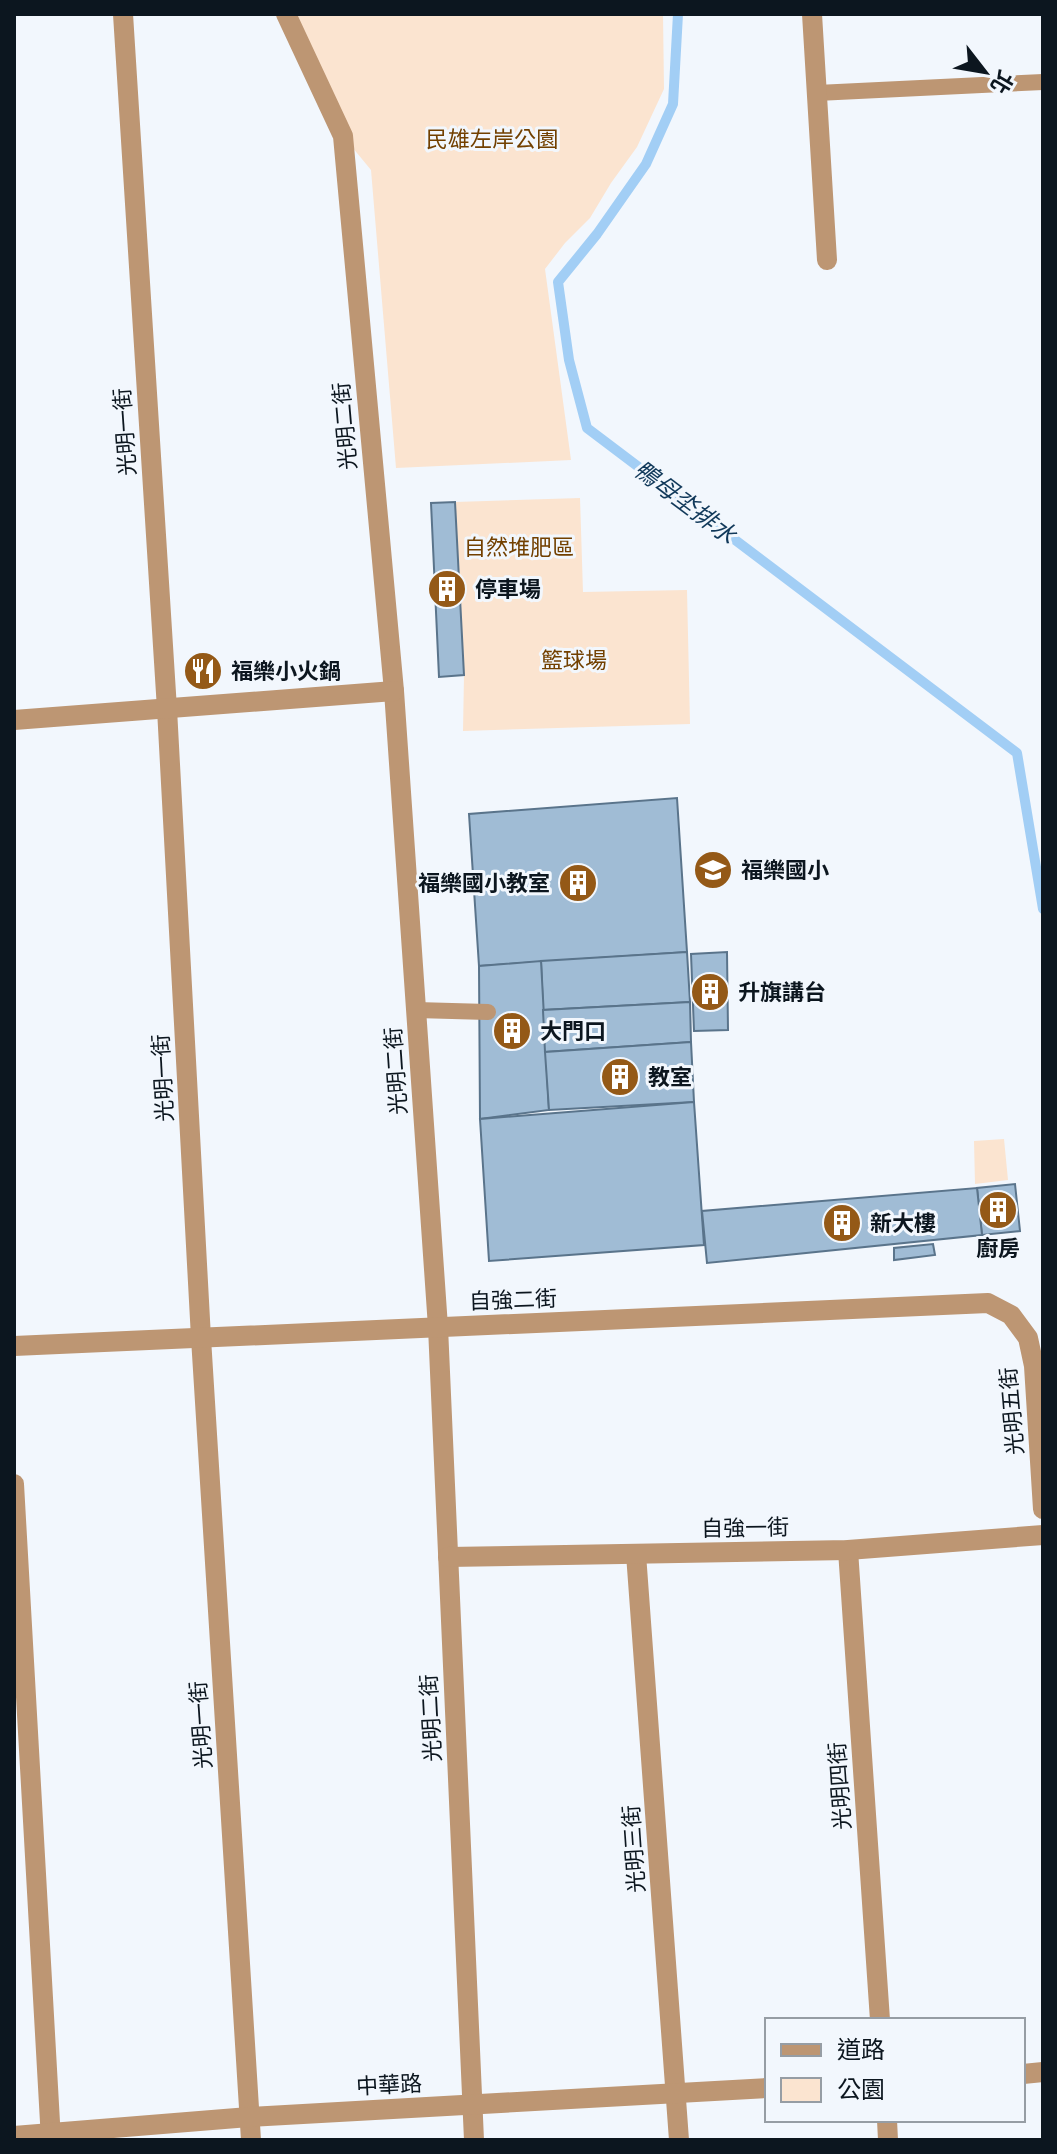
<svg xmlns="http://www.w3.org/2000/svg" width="1057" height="2154" viewBox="0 0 1057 2154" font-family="Cabin,'Noto Sans TC',sans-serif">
	<rect width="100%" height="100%" fill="#f2f7fd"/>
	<g fill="#fbe4d0">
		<polygon points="286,14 663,14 664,89 637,147 611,183 590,218 565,243 545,269 571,460 396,468 371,170 343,136"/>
		<polygon points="580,498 583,592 687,590 690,724 463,731 464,675 455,502"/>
		<polygon points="1004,1139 1008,1180 975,1184 974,1141"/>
	</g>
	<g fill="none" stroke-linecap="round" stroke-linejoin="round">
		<polyline stroke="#a2cef5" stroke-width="10" points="678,14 673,104 646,164 597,234 558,282 569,360 587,428 1017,753 1043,909"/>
	</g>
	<g fill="#a0bcd5" stroke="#5a748b" stroke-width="2">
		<polygon points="455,502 464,675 439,677 431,503"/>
		<polygon points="677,798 687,952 479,966 469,814"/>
		<polygon points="687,952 690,1002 543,1010 541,961"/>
		<polygon points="727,952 728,1030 694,1031 691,954"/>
		<polygon points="541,961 549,1110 480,1119 479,966"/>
		<polygon points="690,1002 691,1042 545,1052 543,1010"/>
		<polygon points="691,1042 694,1102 549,1110 545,1052"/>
		<polygon points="694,1102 704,1245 489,1261 480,1119"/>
		<polygon points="1015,1184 1020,1231 982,1235 977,1188"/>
		<polygon points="977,1188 982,1235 707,1263 702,1211"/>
		<polygon points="933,1244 935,1255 894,1260 894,1248"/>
	</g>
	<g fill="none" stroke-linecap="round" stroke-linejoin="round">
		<g stroke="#bd9673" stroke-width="16">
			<polyline points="817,93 1043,82"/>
			<polyline points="416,1010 488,1012"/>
		</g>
		<g stroke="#bd9673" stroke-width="20">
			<polyline points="123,14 167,709 201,1338 251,2140"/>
			<polyline points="286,14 343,136 394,691 438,1327 474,2140"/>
			<polyline points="812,14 827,260"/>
			<polyline points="14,720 394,691"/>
			<polyline points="14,1346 988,1303 1011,1315 1028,1338 1034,1366 1043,1509"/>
			<polyline points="14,1484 51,2140"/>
			<polyline points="848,1550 880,2020"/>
			<polyline points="636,1554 679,2140"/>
			<polyline points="448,1557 848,1550 1043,1535"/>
			<polyline points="1023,2074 1043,2072"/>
			<polyline points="887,2120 888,2140"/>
			<polyline points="14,2136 249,2117 767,2088"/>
		</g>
	</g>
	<defs>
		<symbol id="building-disc" viewBox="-11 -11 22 22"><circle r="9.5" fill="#945917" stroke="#f2f7fd"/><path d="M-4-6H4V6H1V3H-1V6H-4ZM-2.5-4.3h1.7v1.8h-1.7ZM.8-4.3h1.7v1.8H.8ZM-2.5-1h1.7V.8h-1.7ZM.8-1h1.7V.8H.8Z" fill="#fff"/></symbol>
		<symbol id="restaurant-disc" viewBox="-11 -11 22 22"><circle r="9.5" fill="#945917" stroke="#f2f7fd"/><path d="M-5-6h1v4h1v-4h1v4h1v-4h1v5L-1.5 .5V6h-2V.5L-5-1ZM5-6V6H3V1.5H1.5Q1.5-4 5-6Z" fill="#fff"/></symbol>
		<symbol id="school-disc" viewBox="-11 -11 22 22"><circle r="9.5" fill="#945917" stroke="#f2f7fd"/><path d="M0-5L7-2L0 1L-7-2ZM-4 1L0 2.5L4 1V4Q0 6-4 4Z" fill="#fff"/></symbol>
	</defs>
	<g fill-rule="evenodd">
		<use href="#building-disc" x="425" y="567" width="44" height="44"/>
		<use href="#restaurant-disc" x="181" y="649" width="44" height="44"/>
		<use href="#school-disc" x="691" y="848" width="44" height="44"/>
		<use href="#building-disc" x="556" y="861" width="44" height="44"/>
		<use href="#building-disc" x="688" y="970" width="44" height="44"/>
		<use href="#building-disc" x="490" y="1009" width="44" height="44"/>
		<use href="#building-disc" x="598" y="1055" width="44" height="44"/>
		<use href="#building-disc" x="976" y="1188" width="44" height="44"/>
		<use href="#building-disc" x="820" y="1201" width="44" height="44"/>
	</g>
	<g text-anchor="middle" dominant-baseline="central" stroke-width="6" stroke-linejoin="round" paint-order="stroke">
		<g font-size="22" fill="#724000" stroke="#f2f7fd">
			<text x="492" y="139">民雄左岸公園</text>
			<text x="519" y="547">自然堆肥區</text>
			<text x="574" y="660">籃球場</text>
		</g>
		<g font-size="22" fill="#0c161f" stroke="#f2f7fd">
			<text transform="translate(345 426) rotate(-95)">光明二街</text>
			<text transform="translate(125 432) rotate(-94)">光明一街</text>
			<text transform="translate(396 1071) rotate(-94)">光明二街</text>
			<text transform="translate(163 1078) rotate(-93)">光明一街</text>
			<text transform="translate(513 1300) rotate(-2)">自強二街</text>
			<text transform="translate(1012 1411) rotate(-95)">光明五街</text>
			<text transform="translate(745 1528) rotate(-1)">自強一街</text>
			<text transform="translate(431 1718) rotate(-93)">光明二街</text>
			<text transform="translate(201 1725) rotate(-94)">光明一街</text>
			<text transform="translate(840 1786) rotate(-94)">光明四街</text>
			<text transform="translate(634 1849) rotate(-94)">光明三街</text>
			<text transform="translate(389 2085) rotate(-3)">中華路</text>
		</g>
		<g font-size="22" font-weight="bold" fill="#0c161f" stroke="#f2f7fd" text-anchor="start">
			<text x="475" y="589">停車場</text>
			<text x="231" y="671">福樂小火鍋</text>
			<text x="741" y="870">福樂國小</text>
			<text x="550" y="883" text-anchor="end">福樂國小教室</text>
			<text x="738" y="992">升旗講台</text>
			<text x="540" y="1031">大門口</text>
			<text x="648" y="1077">教室</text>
			<text x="870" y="1223">新大樓</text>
			<text x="998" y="1248" text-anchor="middle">廚房</text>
		</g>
		<g font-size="24" font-style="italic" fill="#11395a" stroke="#f2f7fd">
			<text transform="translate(685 502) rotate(37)">鴨母坔排水</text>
		</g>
	</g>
	<rect width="1057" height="2154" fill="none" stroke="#0c161f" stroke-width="32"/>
	<rect x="765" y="2018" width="260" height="104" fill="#f2f7fd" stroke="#969da4" stroke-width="2"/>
	<rect x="781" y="2044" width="40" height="12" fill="#bd9673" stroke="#969da4" stroke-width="2"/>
	<text x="837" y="2058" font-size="24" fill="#0c161f">道路</text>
	<rect x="781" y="2078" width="40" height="24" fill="#fbe4d0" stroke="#969da4" stroke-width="2"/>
	<text x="837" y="2098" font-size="24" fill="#0c161f">公園</text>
	<g transform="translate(985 72) rotate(121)" stroke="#f2f7fd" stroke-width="6" paint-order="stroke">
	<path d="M0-6L14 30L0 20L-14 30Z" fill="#0c161f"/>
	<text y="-12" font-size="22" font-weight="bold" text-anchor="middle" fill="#0c161f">北</text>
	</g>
</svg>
